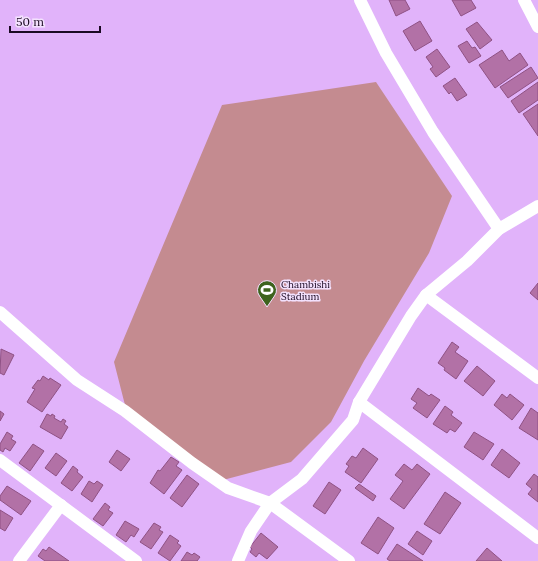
<svg xmlns="http://www.w3.org/2000/svg" width="538" height="561" viewBox="0 0 538 561" font-family="Lora,serif">
	<rect width="100%" height="100%" fill="#e1b3fa"/>
	<polygon fill="#c48b90" points="376,82 452,196 429,253 364,361 331,422 291,462 223,480 125,405 114,362 222,105"/>
	<g fill="#b271a6" stroke="#8f5184">
		<polygon points="389,0 405,0 410,9 396,16"/>
		<polygon points="452,0 471,0 476,8 461,16"/>
		<polygon points="420,21 432,41 415,51 403,31"/>
		<polygon points="477,22 492,40 480,49 466,29"/>
		<polygon points="467,41 472,48 475,47 481,56 469,63 458,46"/>
		<polygon points="437,49 450,67 436,77 430,69 433,67 426,57"/>
		<polygon points="502,50 509,61 520,53 528,65 495,88 479,65"/>
		<polygon points="531,67 538,78 508,98 500,87"/>
		<polygon points="455,78 467,95 457,101 451,92 449,94 443,86"/>
		<polygon points="538,82 538,100 519,113 511,101"/>
		<polygon points="538,104 538,136 523,114"/>
		<polygon points="538,283 538,300 530,293"/>
		<polygon points="452,342 459,347 455,352 468,361 456,379 444,370 445,368 438,363"/>
		<polygon points="1,349 14,355 4,375 0,373"/>
		<polygon points="477,366 495,381 483,396 464,381"/>
		<polygon points="43,376 49,380 50,378 61,385 42,412 27,402 35,389 32,388 38,380 40,381"/>
		<polygon points="418,388 429,396 431,394 440,400 427,418 413,408 417,403 411,399"/>
		<polygon points="502,394 507,398 510,394 524,405 512,420 494,405"/>
		<polygon points="445,406 453,412 451,415 462,423 455,432 450,429 447,433 433,424"/>
		<polygon points="531,408 538,413 538,440 519,428"/>
		<polygon points="0,411 4,414 0,421"/>
		<polygon points="47,414 51,416 52,414 55,416 54,418 61,422 63,419 66,421 64,424 68,427 61,439 40,427"/>
		<polygon points="7,432 13,436 11,439 16,442 10,451 5,448 3,452 0,450 0,444"/>
		<polygon points="474,432 494,444 483,460 464,447"/>
		<polygon points="33,444 44,451 30,471 19,463"/>
		<polygon points="363,448 378,459 361,483 345,472 349,466 346,464 352,456 356,458"/>
		<polygon points="502,449 520,463 509,478 491,465"/>
		<polygon points="117,450 130,459 121,471 109,462"/>
		<polygon points="56,453 67,461 56,476 45,468"/>
		<polygon points="171,457 179,462 176,466 182,470 164,494 150,483 158,470 160,471"/>
		<polygon points="404,464 412,470 417,464 430,474 404,509 390,499 403,481 395,475"/>
		<polygon points="73,466 78,470 77,472 83,477 72,491 61,483"/>
		<polygon points="534,474 538,477 538,502 528,494 532,489 526,484"/>
		<polygon points="187,475 199,484 182,507 170,498"/>
		<polygon points="89,481 94,484 97,481 103,485 92,502 81,494"/>
		<polygon points="329,482 341,490 325,514 313,506"/>
		<polygon points="359,484 376,496 373,501 355,488"/>
		<polygon points="7,486 31,501 21,515 0,500 0,496"/>
		<polygon points="445,492 461,503 440,534 424,524"/>
		<polygon points="105,503 110,507 108,510 113,513 103,526 93,519"/>
		<polygon points="0,510 13,518 5,531 0,528"/>
		<polygon points="378,517 394,528 378,554 361,543"/>
		<polygon points="125,521 139,529 134,537 131,535 126,542 116,535"/>
		<polygon points="154,523 161,527 159,530 163,532 151,549 140,542"/>
		<polygon points="417,531 432,541 423,555 408,544"/>
		<polygon points="261,533 278,547 267,559 259,553 256,557 250,552 252,549 250,547"/>
		<polygon points="170,535 179,541 177,543 181,546 170,561 158,553"/>
		<polygon points="397,544 423,561 390,561 387,559"/>
		<polygon points="49,547 69,561 45,561 38,556 43,549 46,551"/>
		<polygon points="487,548 502,561 476,561"/>
		<polygon points="187,552 192,555 194,553 200,557 197,561 181,561"/>
	</g>
	<g fill="none" stroke-linecap="round" stroke-linejoin="round">
		<g stroke="#fff" stroke-width="12">
			<polyline points="360,0 386,53 433,132 499,229"/>
			<polyline points="524,0 538,27"/>
			<polyline points="426,295 538,378"/>
			<polyline points="0,312 77,380 125,411 192,463 228,488 270,503 349,561"/>
			<polyline points="359,402 538,538"/>
			<polyline points="0,460 136,561"/>
			<polyline points="19,561 61,505"/>
			<polyline points="238,561 251,531 270,503 302,479 353,420 359,402 411,316 426,295 467,261 499,229 538,206"/>
		</g>
	</g>
	<defs>
		<symbol id="stadium-pin" viewBox="-11 -11 22 30"><path d="M0 17L-7.5 6A9.5 9.5 0 1 1 7.5 6Z" fill="#3d631d" stroke="#f3e1fd"/><path d="M0-5a6.5 5 0 1 0 0 10a6.5 5 0 1 0 0-10ZM-3.5-1.8h7v3.6h-7Z" fill="#fff"/></symbol>
	</defs>
	<g fill-rule="evenodd">
		<use href="#stadium-pin" x="256" y="279" width="22" height="30"/>
	</g>
	<g text-anchor="middle" dominant-baseline="central" stroke-width="3" stroke-linejoin="round" paint-order="stroke">
		<g font-size="10" fill="#1b0a23" stroke="#f3e1fd" text-anchor="start">
			<text x="281" y="284">Chambishi<tspan x="281" dy="12">Stadium</tspan></text>
		</g>
	</g>
	<path d="M10 26v6h90v-6" fill="none" stroke="#1b0a23" stroke-width="2"/>
	<text x="16" y="26" font-size="12" fill="#1b0a23" stroke="#f3e1fd" stroke-width="3" paint-order="stroke">50 m</text>
</svg>
